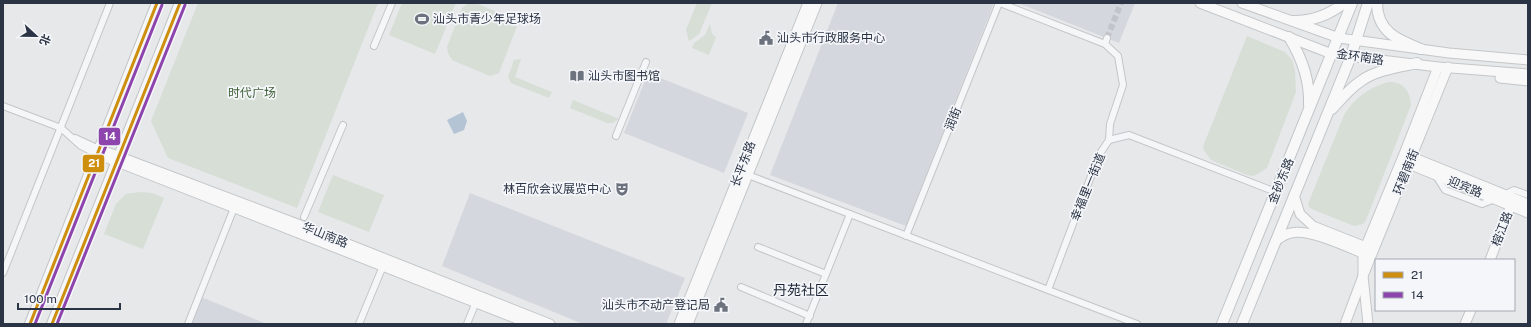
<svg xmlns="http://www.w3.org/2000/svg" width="1531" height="327" viewBox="0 0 1531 327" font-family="'Public Sans','Noto Sans SC',sans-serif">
	<rect width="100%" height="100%" fill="#e6e8ea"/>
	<g fill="#d4d7dd">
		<polygon points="838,3 994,3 906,226 770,175"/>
		<polygon points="1018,3 1135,3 1119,43"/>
		<polygon points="648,73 748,113 724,173 624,133"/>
		<polygon points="470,193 685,278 666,324 583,324 442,266"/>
		<polygon points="201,297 267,324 190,324"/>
	</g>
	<g fill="#d6ded6">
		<polygon points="198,3 378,3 297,208 168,158 151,121"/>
		<polygon points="402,3 456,3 435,54 389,35"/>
		<polygon points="469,3 475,3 514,19 517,26 499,73 490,76 452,60 448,53 447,47 462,8"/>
		<polygon points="697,3 712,3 699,34 689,41 686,30"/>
		<polygon points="710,24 712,34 716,37 709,55 692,48 694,43 705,35"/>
		<polygon points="1247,36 1285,52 1292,60 1295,71 1296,92 1267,168 1254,176 1247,175 1211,160 1203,149 1204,144"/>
		<polygon points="521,59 515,77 552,92 549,98 511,83 508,77 514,60"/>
		<path d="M1388 82C1403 81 1410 91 1411 105L1366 220 1363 224 1354 226 1314 210 1310 208 1308 204 1344 115C1354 98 1369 88 1388 82Z"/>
		<polygon points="573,100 619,119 612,123 607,123 570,108"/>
		<polygon points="333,175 384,195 369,232 318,212"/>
		<polygon points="140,192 152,193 164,198 143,249 104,234 116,204 126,194"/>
	</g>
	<polygon fill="#b4c4d5" points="463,112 467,121 464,130 454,134 447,120"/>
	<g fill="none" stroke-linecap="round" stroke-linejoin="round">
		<polyline stroke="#c1c4c9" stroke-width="6" stroke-dasharray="6 3" stroke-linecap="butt" points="1107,38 1121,3"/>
		<defs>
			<g id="street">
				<polyline points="1000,3 1105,44"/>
				<polyline points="1107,38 1105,44 1118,56 1123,85 1110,124 1109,140"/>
				<polyline points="374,46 392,3"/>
				<polyline points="3,106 61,128 81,146 97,154"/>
				<polyline points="616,136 646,62"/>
				<polyline points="75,138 99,149"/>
				<polyline points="748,175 1137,324"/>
				<polyline points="1436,176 1445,190 1482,204 1495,199"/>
				<polyline points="1504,195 1514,190 1528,195"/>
				<polyline points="304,217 343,125"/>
				<polyline points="906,236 999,3"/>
				<polyline points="758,247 826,274"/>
				<polyline points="3,273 110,3"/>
				<polyline points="741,287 810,316"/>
				<polyline points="1048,290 1099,155 1109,140 1129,135 1276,192"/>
				<polyline points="188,324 234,208"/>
				<polyline points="359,324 383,266"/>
				<polyline points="467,324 476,302"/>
				<polyline points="806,324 850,214"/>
			</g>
			<g id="secondary">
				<polyline points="1200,3 1332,54 1438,67 1528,74"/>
				<polyline points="1242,3 1339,38 1449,53 1528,60"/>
				<polyline points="1500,78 1528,81"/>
				<polyline points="99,149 300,225 550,324"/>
				<polyline points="97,154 530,324"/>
				<polyline points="1407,155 1528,204"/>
				<polyline points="1404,162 1528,213"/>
				<polyline points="1294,195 1300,214 1313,226 1371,249"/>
				<path d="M1277 240C1281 237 1286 234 1291 233 1308 228 1350 248 1367 255"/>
				<polyline points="1490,260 1513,200"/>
				<polyline points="679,324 808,3"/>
				<polyline points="688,324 817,3"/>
				<polyline points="1345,324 1363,276 1448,67"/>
				<polyline points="1368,324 1363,276 1363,253 1404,154 1438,67"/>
				<polyline points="1465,324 1471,310"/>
			</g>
			<g id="primary">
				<path d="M1377 3C1377 32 1398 40 1421 49"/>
				<path d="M1294 21C1313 21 1329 15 1344 3"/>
				<path d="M1289 37C1302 58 1310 80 1309 105"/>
				<path d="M1332 109C1341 99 1350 88 1361 81 1376 70 1399 67 1417 63"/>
				<polyline points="30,324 157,3"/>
				<polyline points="52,324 180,3"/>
				<polyline points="1222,324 1352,3"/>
				<polyline points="1242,324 1351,56 1368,3"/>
			</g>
		</defs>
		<use href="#street" stroke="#c4c6c8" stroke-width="8"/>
		<use href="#secondary" stroke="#c4c6c8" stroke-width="11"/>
		<use href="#primary" stroke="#c2c5c8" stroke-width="12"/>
		<use href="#street" stroke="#f5f6f7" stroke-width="6"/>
		<use href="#secondary" stroke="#f8f8f8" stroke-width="9"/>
		<use href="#primary" stroke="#f8f8f8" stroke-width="10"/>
		<defs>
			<g id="bus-1">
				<polyline points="30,324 157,3"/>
				<polyline points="52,324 180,3"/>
			</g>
			<g id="bus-2">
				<polyline points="35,324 162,5"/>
				<polyline points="57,324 185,5"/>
			</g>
		</defs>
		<use href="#bus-1" stroke="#f4f6f9" stroke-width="6"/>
		<use href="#bus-2" stroke="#f4f6f9" stroke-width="6"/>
		<use href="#bus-1" stroke="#ce8f0e" stroke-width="3"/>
		<use href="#bus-2" stroke="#8e44ad" stroke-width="3"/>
	</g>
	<defs>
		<symbol id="stadium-bare" viewBox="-9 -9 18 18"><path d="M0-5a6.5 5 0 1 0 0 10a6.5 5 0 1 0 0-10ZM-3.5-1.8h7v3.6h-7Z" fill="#6c737f" stroke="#f4f6f9" stroke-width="2.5" paint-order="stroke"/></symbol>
		<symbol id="civic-bare" viewBox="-9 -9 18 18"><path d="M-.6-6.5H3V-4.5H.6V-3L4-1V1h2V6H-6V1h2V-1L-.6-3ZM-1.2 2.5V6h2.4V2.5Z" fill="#6c737f" stroke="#f4f6f9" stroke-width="2.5" paint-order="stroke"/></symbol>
		<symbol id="library-bare" viewBox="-9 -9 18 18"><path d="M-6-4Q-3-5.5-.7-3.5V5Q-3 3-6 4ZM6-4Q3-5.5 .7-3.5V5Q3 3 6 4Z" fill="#6c737f" stroke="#f4f6f9" stroke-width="2.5" paint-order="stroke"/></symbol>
		<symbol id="theatre-bare" viewBox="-9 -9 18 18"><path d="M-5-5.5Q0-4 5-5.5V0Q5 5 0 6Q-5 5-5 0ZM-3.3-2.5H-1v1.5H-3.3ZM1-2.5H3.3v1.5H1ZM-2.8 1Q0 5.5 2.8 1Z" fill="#6c737f" stroke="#f4f6f9" stroke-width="2.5" paint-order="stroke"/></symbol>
	</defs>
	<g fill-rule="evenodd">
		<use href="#stadium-bare" x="412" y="9" width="20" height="20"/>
		<use href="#civic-bare" x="756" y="28" width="20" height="20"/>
		<use href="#library-bare" x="567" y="66" width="20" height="20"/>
		<use href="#theatre-bare" x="612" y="179" width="20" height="20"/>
		<use href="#civic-bare" x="711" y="295" width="20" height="20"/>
	</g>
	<g text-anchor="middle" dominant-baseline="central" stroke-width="3.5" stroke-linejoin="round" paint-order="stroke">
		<g font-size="12" fill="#2b3445" stroke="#f4f6f9" text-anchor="start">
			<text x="433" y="19">汕头市青少年足球场</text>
			<text x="777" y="38">汕头市行政服务中心</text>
			<text x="588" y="76">汕头市图书馆</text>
			<text x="611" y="189" text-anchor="end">林百欣会议展览中心</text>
			<text x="710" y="305" text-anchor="end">汕头市不动产登记局</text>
		</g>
		<g font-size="12" fill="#2b3445" stroke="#f4f6f9">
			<text transform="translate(1360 57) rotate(8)">金环南路</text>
			<text transform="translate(953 119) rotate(-68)">润街</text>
			<text transform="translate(743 164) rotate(-69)">长平东路</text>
			<text transform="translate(1406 172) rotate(-68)">环碧南街</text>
			<text transform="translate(1281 181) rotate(-68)">金砂东路</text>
			<text transform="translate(1088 187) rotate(-68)">幸福里一街道</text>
			<text transform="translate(1465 187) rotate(22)">迎宾路</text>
			<text transform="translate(1502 229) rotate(-69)">榕江路</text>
			<text transform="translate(325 235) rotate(22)">华山南路</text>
		</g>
		<g font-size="12" fill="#3f6138" stroke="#f4f6f9">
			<text x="252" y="93">时代广场</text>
		</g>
		<g font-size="14" fill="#1d2536" stroke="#f4f6f9">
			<text x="801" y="290">丹苑社区</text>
		</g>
	</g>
	<g stroke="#f4f6f9" stroke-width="1.5">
		<rect x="98" y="127" width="23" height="19" rx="4" fill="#8e44ad"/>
		<rect x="82" y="154" width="23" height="19" rx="4" fill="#ce8f0e"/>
	</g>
	<g font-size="11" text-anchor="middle" font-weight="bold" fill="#fff">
		<text x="110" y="140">14</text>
		<text x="94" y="167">21</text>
	</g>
	<rect width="1531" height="327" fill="none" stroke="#2b3445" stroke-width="8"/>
	<rect x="1375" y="259" width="140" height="52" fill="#f4f6f9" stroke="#a4a8b1"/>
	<rect x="1383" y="272" width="20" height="6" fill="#ce8f0e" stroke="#a4a8b1"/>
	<text x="1411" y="279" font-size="12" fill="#2b3445">21</text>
	<rect x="1383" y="292" width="20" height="6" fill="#8e44ad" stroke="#a4a8b1"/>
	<text x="1411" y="299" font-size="12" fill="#2b3445">14</text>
	<g transform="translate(36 36) rotate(112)" stroke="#f4f6f9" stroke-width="3" paint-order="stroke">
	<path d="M0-3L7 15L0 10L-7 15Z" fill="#2b3445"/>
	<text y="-6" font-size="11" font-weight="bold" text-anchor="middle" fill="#2b3445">北</text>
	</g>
	<path d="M18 303v6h102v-6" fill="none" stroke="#2b3445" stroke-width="2"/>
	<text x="24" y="303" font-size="12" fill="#2b3445" stroke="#f4f6f9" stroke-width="3" paint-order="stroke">100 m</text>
</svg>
